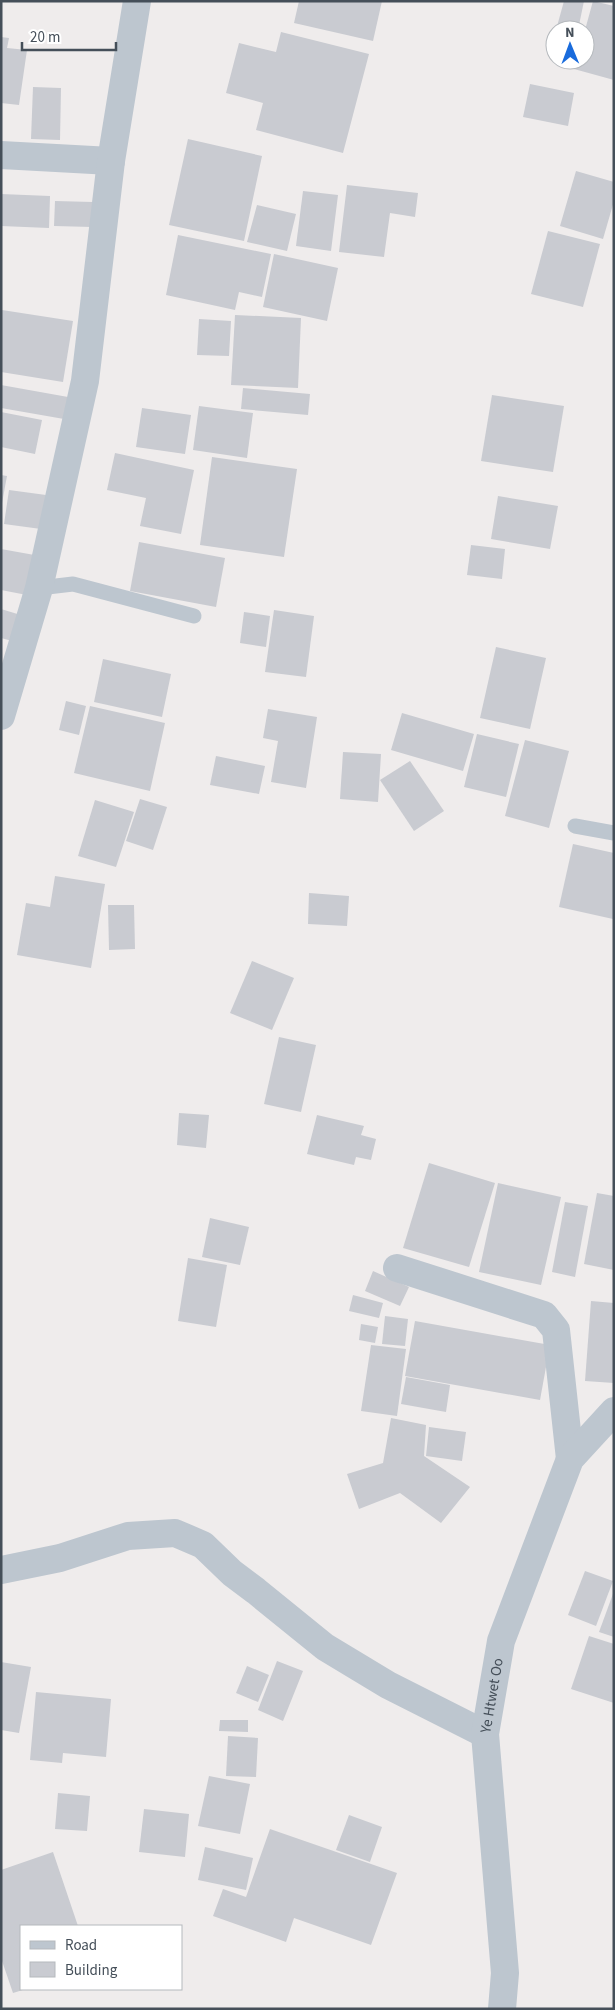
<svg xmlns="http://www.w3.org/2000/svg" width="615" height="2010" viewBox="0 0 615 2010" font-family="'Source Sans 3',sans-serif">
	<rect width="100%" height="100%" fill="#efecec"/>
	<g fill="#c9cbd1">
		<polygon points="299,1 382,1 373,41 294,23"/>
		<polygon points="564,1 584,1 578,30 556,30"/>
		<polygon points="593,1 614,6 614,80 574,69 576,60 585,60 585,30"/>
		<polygon points="281,32 369,54 343,153 256,130 263,103 226,93 239,43 276,52"/>
		<polygon points="1,37 9,38 7,48 27,50 19,105 1,103"/>
		<polygon points="530,84 574,93 568,126 523,117"/>
		<polygon points="33,87 61,88 60,140 31,139"/>
		<polygon points="188,139 262,156 244,241 169,225"/>
		<polygon points="576,171 614,182 614,201 603,239 560,226"/>
		<polygon points="347,185 418,193 415,217 390,213 384,257 339,252"/>
		<polygon points="303,191 338,195 331,251 296,246"/>
		<polygon points="1,194 50,196 49,228 1,226"/>
		<polygon points="55,201 93,202 92,227 54,226"/>
		<polygon points="257,205 296,214 287,251 247,242"/>
		<polygon points="548,231 600,244 583,307 531,294"/>
		<polygon points="178,235 271,254 262,297 239,292 235,310 166,295"/>
		<polygon points="274,254 338,268 327,321 263,307"/>
		<polygon points="2,310 73,321 63,382 1,372"/>
		<polygon points="235,315 301,318 298,388 231,385"/>
		<polygon points="199,319 231,321 229,356 197,355"/>
		<polygon points="1,385 68,397 64,419 1,408"/>
		<polygon points="243,388 310,394 308,415 241,409"/>
		<polygon points="492,395 564,406 553,472 481,461"/>
		<polygon points="199,406 253,413 247,458 193,450"/>
		<polygon points="142,408 191,415 185,454 136,447"/>
		<polygon points="1,412 42,420 35,454 1,447"/>
		<polygon points="115,453 194,470 181,534 140,526 146,498 107,490"/>
		<polygon points="212,457 297,469 284,557 200,545"/>
		<polygon points="1,475 7,476 2,503 1,503"/>
		<polygon points="9,490 46,495 41,529 4,524"/>
		<polygon points="498,496 558,506 550,549 491,539"/>
		<polygon points="139,542 225,558 216,607 130,591"/>
		<polygon points="471,545 505,549 502,579 467,575"/>
		<polygon points="1,549 40,556 32,596 1,590"/>
		<polygon points="1,609 24,616 16,642 1,638"/>
		<polygon points="274,610 314,616 306,677 265,672"/>
		<polygon points="244,612 270,616 266,647 240,643"/>
		<polygon points="496,647 546,658 530,729 480,718"/>
		<polygon points="103,659 171,674 162,717 94,702"/>
		<polygon points="66,701 86,706 79,735 59,730"/>
		<polygon points="90,706 165,723 150,791 74,773"/>
		<polygon points="268,709 317,717 306,788 271,782 278,741 263,738"/>
		<polygon points="402,713 474,734 463,771 391,750"/>
		<polygon points="477,734 519,744 506,797 464,787"/>
		<polygon points="525,740 569,751 549,828 505,816"/>
		<polygon points="343,752 381,754 378,802 340,799"/>
		<polygon points="216,756 265,766 259,794 210,785"/>
		<polygon points="410,761 444,811 414,831 380,780"/>
		<polygon points="140,799 167,807 153,850 126,841"/>
		<polygon points="95,800 134,812 116,867 78,856"/>
		<polygon points="573,844 614,853 613,919 559,907"/>
		<polygon points="55,876 105,884 91,968 17,955 26,903 50,907"/>
		<polygon points="309,893 349,896 347,926 308,924"/>
		<polygon points="108,905 134,905 135,949 109,950"/>
		<polygon points="252,961 294,978 272,1030 230,1013"/>
		<polygon points="279,1037 316,1045 301,1112 264,1104"/>
		<polygon points="179,1113 209,1115 206,1148 177,1145"/>
		<polygon points="317,1115 364,1126 361,1135 376,1139 371,1160 356,1157 354,1165 307,1154"/>
		<polygon points="429,1163 495,1183 469,1267 403,1248"/>
		<polygon points="498,1183 561,1197 541,1285 479,1272"/>
		<polygon points="597,1193 614,1196 614,1270 584,1264"/>
		<polygon points="565,1202 588,1206 575,1277 552,1272"/>
		<polygon points="210,1218 249,1227 240,1265 202,1257"/>
		<polygon points="188,1258 227,1265 216,1327 178,1321"/>
		<polygon points="373,1271 409,1287 400,1306 365,1291"/>
		<polygon points="353,1295 383,1303 379,1318 349,1311"/>
		<polygon points="591,1301 614,1303 614,1383 585,1381"/>
		<polygon points="385,1316 408,1319 405,1346 382,1344"/>
		<polygon points="415,1321 550,1345 540,1400 405,1376"/>
		<polygon points="361,1324 378,1327 375,1343 359,1340"/>
		<polygon points="371,1345 406,1349 397,1416 361,1411"/>
		<polygon points="406,1377 450,1385 446,1412 401,1404"/>
		<polygon points="391,1418 426,1425 424,1456 470,1487 441,1523 400,1493 359,1509 347,1474 383,1463"/>
		<polygon points="429,1427 466,1432 462,1461 426,1456"/>
		<polygon points="585,1571 613,1581 596,1626 568,1615"/>
		<polygon points="614,1591 614,1637 599,1632"/>
		<polygon points="589,1636 614,1644 614,1703 571,1689"/>
		<polygon points="277,1661 303,1671 283,1721 258,1710"/>
		<polygon points="1,1662 31,1667 19,1733 1,1730"/>
		<polygon points="247,1666 269,1675 258,1702 236,1693"/>
		<polygon points="36,1692 111,1699 106,1757 63,1753 62,1763 30,1760"/>
		<polygon points="220,1720 248,1720 248,1732 219,1731"/>
		<polygon points="228,1736 258,1738 256,1777 226,1776"/>
		<polygon points="209,1776 250,1784 240,1834 198,1826"/>
		<polygon points="58,1793 90,1796 87,1831 55,1829"/>
		<polygon points="144,1809 189,1814 185,1857 139,1852"/>
		<polygon points="349,1815 382,1827 370,1862 336,1850"/>
		<polygon points="270,1829 397,1873 371,1945 294,1918 286,1942 213,1916 223,1889 246,1897"/>
		<polygon points="205,1847 253,1858 246,1890 198,1880"/>
		<polygon points="53,1852 78,1926 21,1926 21,1989 26,1989 13,1993 1,1958 1,1870"/>
	</g>
	<g fill="none" stroke-linecap="round" stroke-linejoin="round">
		<g stroke="#bdc6cf" stroke-width="15">
			<polyline points="39,588 73,584 194,616"/>
			<polyline points="575,826 614,833"/>
		</g>
		<g stroke="#bdc6cf" stroke-width="28">
			<polyline points="1,155 111,161"/>
			<polyline points="1,716 39,588 85,381 111,161 137,1"/>
			<polyline points="397,1268 544,1315 556,1330 570,1459"/>
			<polyline points="1,1570 60,1558 128,1536 175,1533 203,1545 232,1573 256,1591 325,1647 388,1685 485,1734"/>
			<path id="s1" d="M502 2009 505 1973 485 1734 501 1641 570 1459 614 1411"/>
		</g>
	</g>
	<g text-anchor="middle" dominant-baseline="central" stroke-width="5" stroke-linejoin="round" paint-order="stroke">
		<g font-size="15" fill="#454f59" stroke="#fff">
			<text stroke="none"><textPath href="#s1" startOffset="315">Ye Htwet Oo</textPath></text>
		</g>
	</g>
	<rect width="615" height="2010" fill="none" stroke="#454f59" stroke-width="5"/>
	<rect x="20" y="1925" width="162" height="65" fill="#ffffff" stroke="#b5b9bd"/>
	<rect x="30" y="1941" width="25" height="8" fill="#bdc6cf" stroke="#b5b9bd"/>
	<text x="65" y="1950" font-size="15" fill="#454f59">Road</text>
	<rect x="30" y="1962" width="25" height="15" fill="#c9cbd1" stroke="#b5b9bd"/>
	<text x="65" y="1975" font-size="15" fill="#454f59">Building</text>
	<g transform="translate(570 45) rotate(359)"><circle r="24" fill="#ffffff" stroke="#b5b9bd"/>
	<path d="M0-4L9 19L0 12L-9 19Z" fill="#196bdc"/>
	<text y="-8" font-size="14" font-weight="bold" text-anchor="middle" fill="#454f59">N</text>
	</g>
	<path d="M22 42v8h94v-8" fill="none" stroke="#454f59" stroke-width="2.5"/>
	<text x="30" y="42" font-size="15" fill="#454f59" stroke="#ffffff" stroke-width="4" paint-order="stroke">20 m</text>
</svg>
